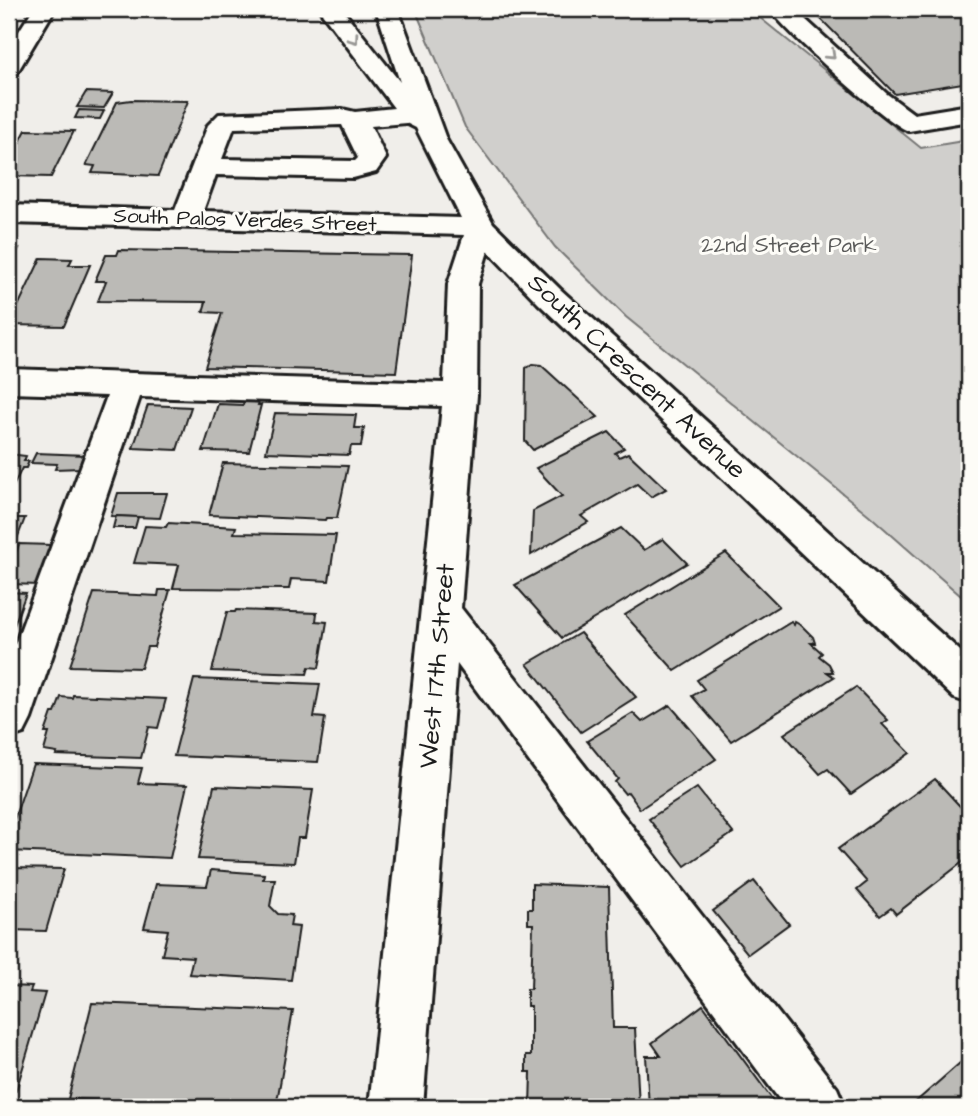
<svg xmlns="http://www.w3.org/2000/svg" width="978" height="1116" viewBox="0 0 978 1116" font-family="'Architects Daughter',sans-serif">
	<rect width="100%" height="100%" fill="#f0eeea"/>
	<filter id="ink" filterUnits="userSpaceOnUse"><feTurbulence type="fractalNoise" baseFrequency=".0143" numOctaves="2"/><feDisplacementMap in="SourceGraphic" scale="14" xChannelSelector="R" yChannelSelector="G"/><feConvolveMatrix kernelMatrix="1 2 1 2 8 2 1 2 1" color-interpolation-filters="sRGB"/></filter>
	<g filter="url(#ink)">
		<polygon fill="#d0cfcc" stroke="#767674" stroke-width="2" points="415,9 749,9 921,148 969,140 969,603 869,515 626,317 555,247 465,127"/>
		<g fill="#bbbab6" stroke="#1c1c1c" stroke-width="2">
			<polygon points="811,9 969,9 969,82 895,94"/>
			<polygon points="86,92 113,93 104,108 77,107"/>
			<polygon points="131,100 188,101 158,176 92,173 95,166 86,165 117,102"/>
			<polygon points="79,110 104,111 100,119 75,118"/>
			<polygon points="26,130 74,131 51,177 9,176 9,152 15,151"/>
			<polygon points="9,247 19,248 9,268"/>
			<polygon points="119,250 412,255 396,372 205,367 222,313 203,312 206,302 98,301 106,281 95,281 106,255 117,255"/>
			<polygon points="41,258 72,259 69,265 90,265 64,326 9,325"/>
			<polygon points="532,364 541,365 598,417 533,450 525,441 526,368"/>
			<polygon points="244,401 259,402 258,405 261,405 249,452 203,451 218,404 243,405"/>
			<polygon points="148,405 191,407 177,450 133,448"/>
			<polygon points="275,413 356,415 354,428 364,428 361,446 351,446 349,455 266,452"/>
			<polygon points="609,432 624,448 615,453 619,457 628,453 666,489 651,497 637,484 581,516 588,522 531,555 533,511 562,496 536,468"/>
			<polygon points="36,453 86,455 81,468 55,469 57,464 31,463"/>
			<polygon points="9,454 26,456 24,461 29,461 26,468 22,468 11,491 9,491"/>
			<polygon points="223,463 348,466 337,518 326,518 325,520 209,515"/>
			<polygon points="118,493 167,493 160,518 111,516"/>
			<polygon points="116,516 138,517 135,528 113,528"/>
			<polygon points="9,518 25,518 10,557 9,557"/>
			<polygon points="168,523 236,527 234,533 336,535 329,581 291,579 289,589 173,588 179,565 134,563 145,526 166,527"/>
			<polygon points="621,528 644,550 663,539 687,563 562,638 515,585"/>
			<polygon points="19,544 51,545 40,585 9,584 9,564 12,564"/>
			<polygon points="726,553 779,606 675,671 625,615"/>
			<polygon points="159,590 170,590 154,647 147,647 141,668 70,666 94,593 158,596"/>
			<polygon points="9,592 26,593 9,639"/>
			<polygon points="236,610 317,613 316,621 327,622 319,668 309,667 307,674 212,671 227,612 235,612"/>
			<polygon points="791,622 794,625 795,622 802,626 813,637 815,643 811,643 822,653 819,656 829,664 833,672 827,672 834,677 731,741 692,696 704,689 697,680"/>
			<polygon points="580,633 636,697 581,732 527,664"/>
			<polygon points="194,679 320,684 314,717 325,718 318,762 174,756"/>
			<polygon points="856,687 888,720 882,724 910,753 851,794 828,769 820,774 784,734"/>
			<polygon points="73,695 166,699 158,728 149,727 141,758 56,755 57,753 44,751 49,733 45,733 52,713 55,713 61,697 72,698"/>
			<polygon points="670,705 716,759 640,809 628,792 625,794 615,782 618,779 587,741 633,713 642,722"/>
			<polygon points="33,764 142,768 138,783 187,785 170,858 9,851 9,834"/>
			<polygon points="935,779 969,816 969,857 896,914 891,908 880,916 857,890 867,882 838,849"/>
			<polygon points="214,786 313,790 305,838 298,838 294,863 198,859"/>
			<polygon points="697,788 733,833 685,866 649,819"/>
			<polygon points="9,868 64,869 46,931 9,930"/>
			<polygon points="211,870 264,874 263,879 275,879 270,906 278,914 292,915 290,926 299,927 291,980 189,974 193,957 162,955 168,930 144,928 156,884 207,886"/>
			<polygon points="754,881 789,924 748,954 713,911"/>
			<polygon points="532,884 609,887 613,1028 635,1028 639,1107 530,1107 531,1072 526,1072 526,1055 531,1055 531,1006 527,1006 527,989 531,989 533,924 528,924 528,909 532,909"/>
			<polygon points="9,986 32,987 30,992 45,993 16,1091 9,1090"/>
			<polygon points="92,1003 293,1011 276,1107 68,1099"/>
			<polygon points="703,1005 772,1099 762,1107 649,1107 646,1056 661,1056 652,1043"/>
			<polygon points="969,1055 969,1107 910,1107"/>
		</g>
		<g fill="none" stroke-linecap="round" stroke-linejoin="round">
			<defs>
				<g id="minor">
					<polygon points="33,9 55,9 18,71 9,73 9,47"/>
					<path d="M319 9H342L400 82 376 9H398L446 139 493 223 560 289 969 659V703L954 698 538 303 488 251 478 284 477 395 461 608 837 1088 845 1107H785L457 664 423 1107H369L442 406 140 397 31 719 24 733 9 738V661L107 396 9 393V369L444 383 448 284 464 235 9 223V205L175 210 208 125 219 114 342 109 355 112 394 108ZM406 123 416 128 461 218 203 211 216 175 353 178 376 172 386 158 371 126ZM342 125 358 158 355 161 222 159 234 128Z"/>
					<path d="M770 9H794L887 94 914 114 969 105V121L909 131C889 126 782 28 770 9Z"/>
				</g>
			</defs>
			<use href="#minor" stroke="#1c1c1c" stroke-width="6"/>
			<use href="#minor" fill="#fdfcf7" fill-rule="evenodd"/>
		</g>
		<defs><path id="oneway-chevron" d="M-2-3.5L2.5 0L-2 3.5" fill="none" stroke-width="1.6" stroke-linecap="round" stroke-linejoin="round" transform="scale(1.75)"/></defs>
		<g stroke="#989794">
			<use href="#oneway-chevron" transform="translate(354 39) rotate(54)"/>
			<use href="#oneway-chevron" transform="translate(831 55) rotate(43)"/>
		</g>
	</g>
	<g text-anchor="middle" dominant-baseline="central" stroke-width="6" stroke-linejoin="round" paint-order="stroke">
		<g font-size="21" fill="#1c1c1c" stroke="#fdfcf7">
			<text transform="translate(245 220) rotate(2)">South Palos Verdes Street</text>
		</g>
		<g font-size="21" fill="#5b5b5a" stroke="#fdfcf7">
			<text x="789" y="245">22nd Street Park</text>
		</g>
		<g font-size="26" fill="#1c1c1c" stroke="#fdfcf7">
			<text transform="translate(637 376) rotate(43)">South Crescent Avenue</text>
			<text transform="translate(437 666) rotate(-85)">West 17th Street</text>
		</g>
	</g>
	<rect width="978" height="1116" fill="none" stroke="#fdfcf7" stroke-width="35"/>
	<rect x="18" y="18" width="943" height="1081" fill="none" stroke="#1c1c1c" stroke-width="2.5" filter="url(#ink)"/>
</svg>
